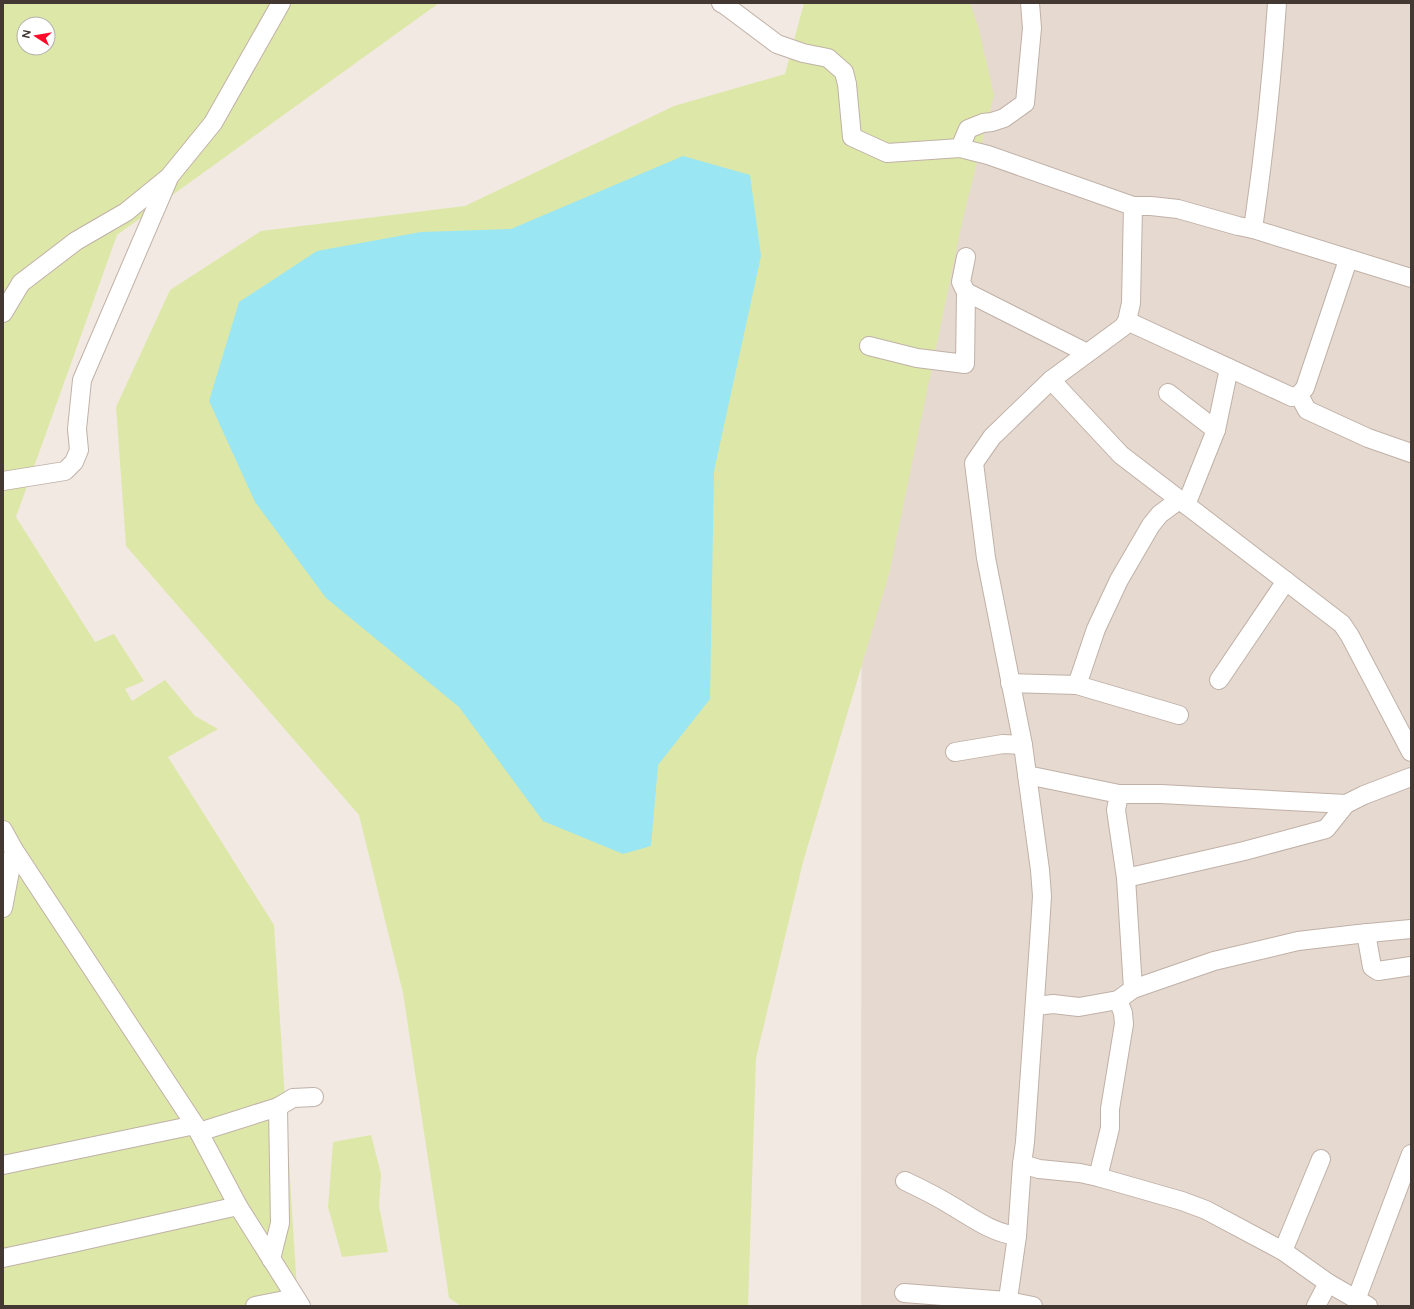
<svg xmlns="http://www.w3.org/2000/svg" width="1414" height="1309" viewBox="0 0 1414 1309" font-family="Figtree,sans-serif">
	<rect width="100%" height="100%" fill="#f2e9e2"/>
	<polygon fill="#e6d9d0" points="862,3 1411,3 1411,1306 861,1306"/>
	<g fill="#dde8a8" fill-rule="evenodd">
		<path d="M3 3H439L117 235 16 517 95 642 114 634 144 681 125 689 132 701 165 680 195 716 218 729 168 757 274 925 298 1306H3ZM24 24H48V48H24Z"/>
		<polygon points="804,3 970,3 978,26 994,95 963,218 889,574 803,862 756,1058 748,1306 461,1306 449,1298 403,993 359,815 126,546 116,407 170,290 261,231 465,206 674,106 785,74"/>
		<polygon points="371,1135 381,1174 379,1206 388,1252 342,1257 328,1207 333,1142"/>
	</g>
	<polygon fill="#9ae6f2" points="683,156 750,175 761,256 714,471 710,699 658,765 651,846 623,854 543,821 459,707 326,598 255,502 209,401 239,302 317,251 421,232 511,229"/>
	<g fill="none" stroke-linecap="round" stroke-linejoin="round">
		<defs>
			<g id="minor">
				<polyline points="721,3 725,5 777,44 803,53 828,58 844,72 847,84 852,137 887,153 960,148 988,155 1133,206 1151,206 1178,209 1238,226 1253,229 1411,278"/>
				<polyline points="960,148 968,129 983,123 992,122 1004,118 1025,103 1032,28 1030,3"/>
				<path d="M1253 229C1264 154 1272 79 1277 3"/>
				<polyline points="966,292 1087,353"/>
				<polyline points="3,313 21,283 76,241 126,212 169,177 213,123 281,3"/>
				<polyline points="1127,321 1292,397 1299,395 1305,388 1348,260"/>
				<polyline points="869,346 917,358 965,364 966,292 961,282 966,257"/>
				<polyline points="1051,380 1121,455 1342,624 1350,636 1411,752"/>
				<polyline points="1168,393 1216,430"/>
				<polyline points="1299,395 1307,410 1368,438 1411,453"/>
				<polyline points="3,481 65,471 74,462 79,450 77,429 82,380 168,180"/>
				<polyline points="1186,505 1216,430 1229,368"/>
				<polyline points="1219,680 1286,581"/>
				<polyline points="1010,683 1077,685 1179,715"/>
				<polyline points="1077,685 1096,629 1119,580 1151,525 1160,514 1179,500"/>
				<polyline points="955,752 1003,744 1023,745"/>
				<polyline points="1027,775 1119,794"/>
				<polyline points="3,830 14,850 195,1125 238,1206 301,1306"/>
				<polyline points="1126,878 1244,851 1326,829 1346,804 1364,795 1411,777"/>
				<polyline points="3,908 14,850"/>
				<polyline points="1366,933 1372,967 1378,971 1411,966"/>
				<polyline points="1133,989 1126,878 1116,810 1119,794 1161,794 1346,804"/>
				<polyline points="1036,1006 1053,1004 1079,1007 1118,1000 1133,989 1214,961 1298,941 1358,934 1411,929"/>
				<polyline points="199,1132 278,1107 293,1098 314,1097"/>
				<polyline points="1022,1164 1039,1169 1080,1173 1098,1177 1182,1201 1206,1210 1283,1251 1328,1283 1368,1306"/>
				<polyline points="3,1165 195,1125"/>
				<polyline points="1098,1177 1110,1128 1110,1109 1124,1024 1123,1013 1118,1000"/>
				<path d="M905 1181C922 1189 938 1197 954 1207 974 1219 993 1233 1017 1236"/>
				<polyline points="1283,1251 1321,1159"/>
				<polyline points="3,1258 73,1243 238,1206"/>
				<polyline points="271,1259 280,1223 278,1107"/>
				<polyline points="904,1293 1007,1301 1033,1306"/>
				<polyline points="1356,1300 1411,1154"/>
				<polyline points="255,1306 295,1298"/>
				<polyline points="1007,1306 1017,1236 1022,1164 1025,1142 1040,928 1042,896 1040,870 1023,745 986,558 974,463 992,437 1051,380 1123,327 1127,321 1131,303 1133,206"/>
				<polyline points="1316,1306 1328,1283"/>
			</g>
		</defs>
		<use href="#minor" stroke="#c0b1a7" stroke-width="20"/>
		<use href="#minor" stroke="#fff" stroke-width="18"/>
	</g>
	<rect width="1414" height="1309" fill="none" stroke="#433832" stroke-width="8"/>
	<g transform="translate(36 36) rotate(282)"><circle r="19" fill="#ffffff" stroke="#b4afad"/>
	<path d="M0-3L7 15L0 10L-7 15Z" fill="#ff0b29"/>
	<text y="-6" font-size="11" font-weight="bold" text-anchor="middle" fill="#433832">N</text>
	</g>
</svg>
